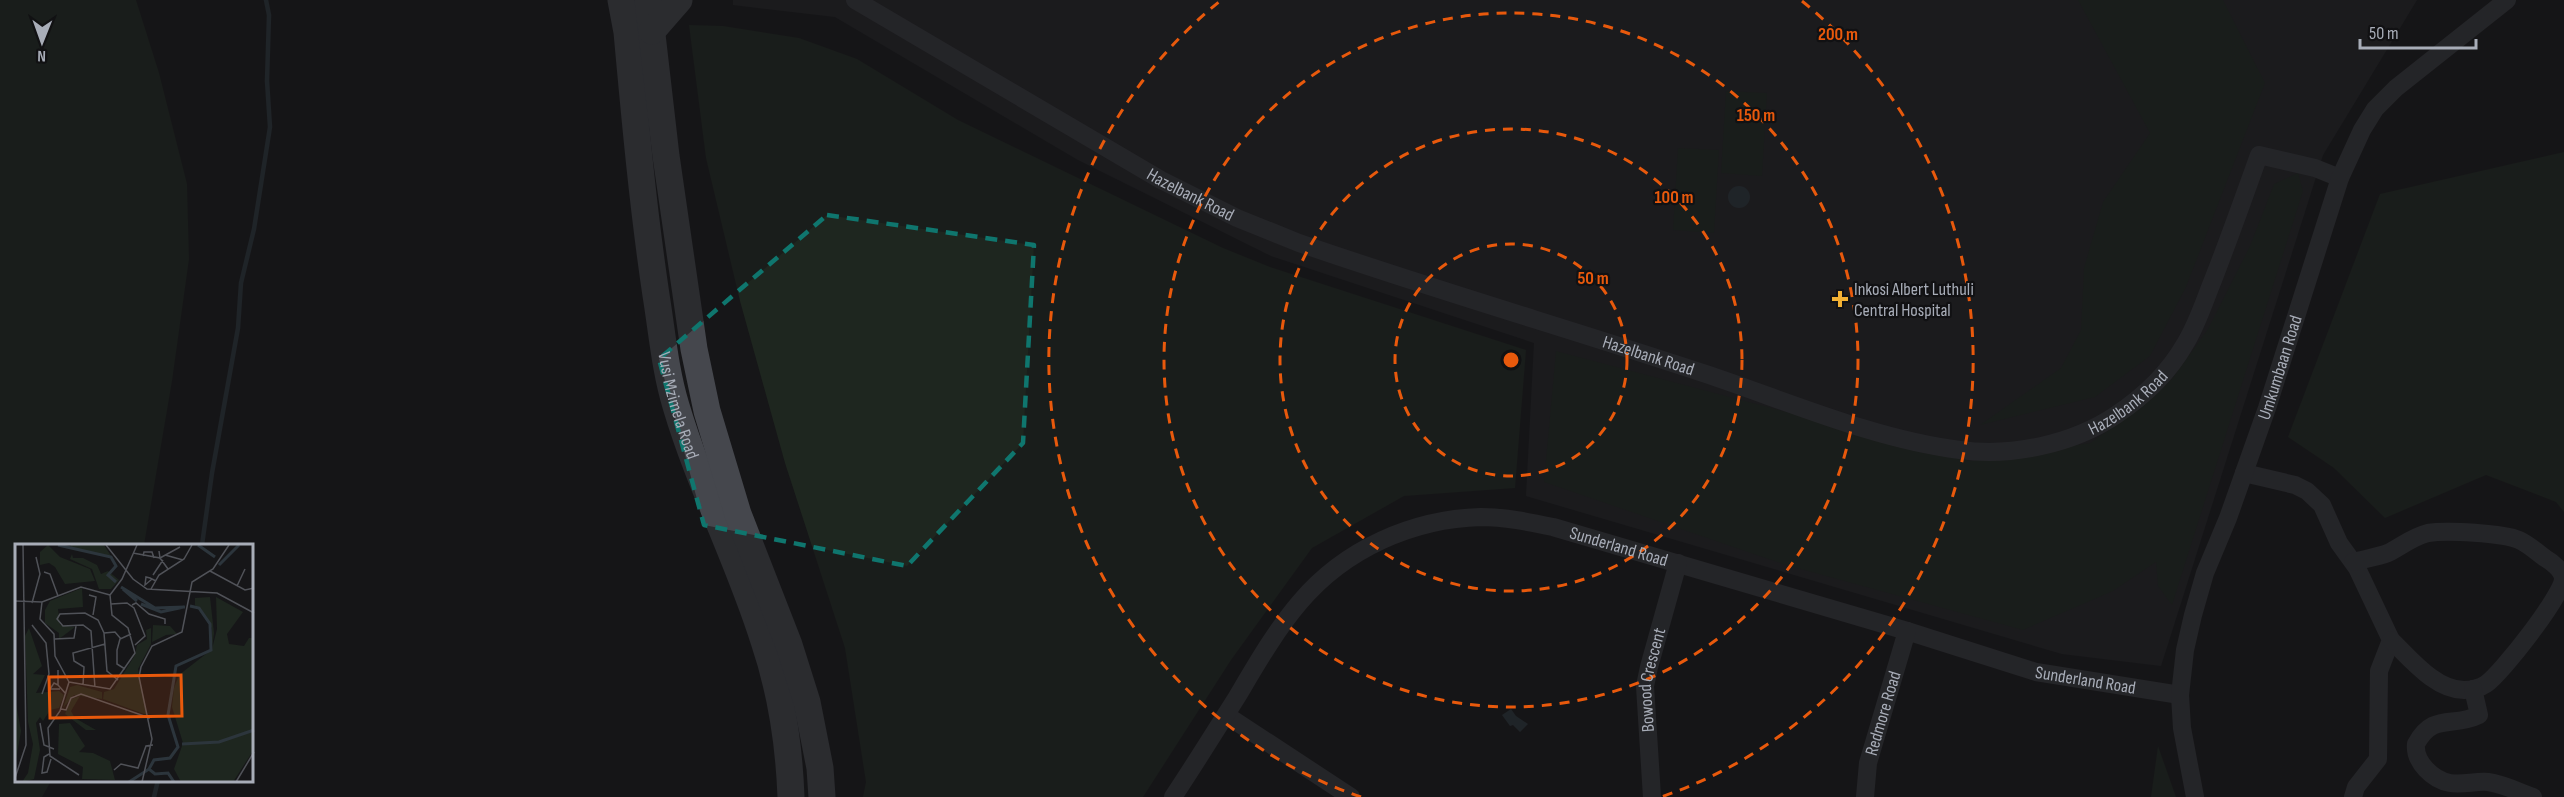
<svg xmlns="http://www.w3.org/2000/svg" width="2564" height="797" viewBox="0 0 2564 797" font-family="'Sofia Sans Condensed',sans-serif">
	<rect width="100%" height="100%" fill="#161618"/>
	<polygon fill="#222225" points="733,0 2417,0 2323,155 2161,666 2062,654 1526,496 1534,343 1271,256 1078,160 835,17 733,5"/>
	<g fill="#1e261f">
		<polygon points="0,0 136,0 159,73 187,184 189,259 172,381 144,545 16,545 16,780 51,781 42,797 0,797"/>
		<polygon points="2078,0 2223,0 2265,83 2186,287 2150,356 2095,397 1980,425 2061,368 2081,330 2084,268 2103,202 2150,133"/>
		<polygon points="689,25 723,26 799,38 857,59 958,120 1223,248 1270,267 1526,350 1515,488 1404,496 1312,548 1231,660 1143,797 863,797 866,782 845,648 785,463 740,301 706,158"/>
		<polygon points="1726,91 1767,93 1762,176 1721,173"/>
		<polygon points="1678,148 1719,150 1714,233 1673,230"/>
		<polygon points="2564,152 2564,512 2556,502 2486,475 2385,518 2334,468 2288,437 2380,194"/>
		<polygon points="2298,173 2303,191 2172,605 2158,586 2156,562 2113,591 2023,630 1786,565 1544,482 1556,351 1971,461 2090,443 2136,411 2172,379 2208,329 2250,246 2274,184"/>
		<polygon points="2158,746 2176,797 2151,797"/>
	</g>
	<g fill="#2c353c">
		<circle cx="1739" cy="197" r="11"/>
		<polygon points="1511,709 1516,716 1528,724 1520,732 1513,725 1510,726 1502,715"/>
	</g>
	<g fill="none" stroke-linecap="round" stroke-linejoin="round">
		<g stroke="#2c353c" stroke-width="4.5">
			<polyline points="202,545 212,473 238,328 241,283 254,229 270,127 267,81 269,15 266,0"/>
			<polyline points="154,797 158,780"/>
		</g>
		<g stroke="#37383d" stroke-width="18">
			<path id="s1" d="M855 0 1161 180 1237 218 1299 243C1435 290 1573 330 1709 375 1789 402 1877 440 1960 450 2012 457 2073 444 2116 415 2143 397 2169 372 2185 344 2197 325 2204 302 2213 280 2229 239 2244 197 2259 155L2315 168 2340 178"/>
			<polyline points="2244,473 2295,485 2307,491 2322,505 2339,543 2357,568 2391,640 2379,671 2378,759 2356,787 2353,797"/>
			<path d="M2353 562C2364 559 2377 557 2388 553 2402 546 2412 537 2428 533 2446 530 2503 533 2519 540 2528 544 2537 552 2545 558 2552 562 2562 570 2563 578 2564 594 2501 674 2486 684 2480 688 2472 690 2464 690 2435 690 2410 658 2391 640"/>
			<path d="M2473 689 2479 715C2453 728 2433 712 2416 744 2414 762 2433 780 2450 783 2463 785 2475 781 2488 782 2503 784 2519 792 2533 797"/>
			<polyline points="1226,715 1351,797"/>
			<path id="s2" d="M1173 797C1195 764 1216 730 1237 697 1256 665 1276 630 1300 602 1345 549 1412 519 1481 517 1505 517 1529 522 1553 527L1907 631 2036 672 2180 695"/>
			<path id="s3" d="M1652 797 1645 686 1649 667 1678 563"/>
			<path id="s4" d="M1865 797 1868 763 1907 631"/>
			<path id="s5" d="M2195 797 2182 728 2180 695 2185 650 2193 615 2205 573 2228 518 2267 408 2340 178 2362 130 2375 109 2396 88 2507 0"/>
		</g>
		<g stroke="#45474d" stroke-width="27">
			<path id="s6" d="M621 0 627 32C635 120 643 208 656 295 662 332 665 370 676 406 700 487 739 561 764 641 781 691 789 744 791 797"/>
			<polyline points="648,0 666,156 694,349 707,411 738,514 789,645 807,702 820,768 822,797"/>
			<polyline points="652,31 679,0"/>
		</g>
	</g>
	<path d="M0 0H2564V797H0ZM827 215 1034 245 1023 443 907 566 704 525 659 359Z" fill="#161618" fill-opacity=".55" fill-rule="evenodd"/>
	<path fill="none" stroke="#0f766e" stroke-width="4.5" stroke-dasharray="12 8" stroke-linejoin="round" d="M827 215 1034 245 1023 443 907 566 704 525 659 359Z"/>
	<g fill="none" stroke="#e8590c" stroke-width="3" stroke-dasharray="10 8">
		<circle cx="1511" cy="360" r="116"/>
		<circle cx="1511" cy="360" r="231"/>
		<circle cx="1511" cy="360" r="347"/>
		<path d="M1361 797A462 462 0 0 1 1220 1M1802 1A462 462 0 0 1 1661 797"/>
	</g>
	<path fill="#f2b134" stroke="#111113" stroke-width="2" d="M1837 290h6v6h6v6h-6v6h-6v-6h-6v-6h6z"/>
	<g text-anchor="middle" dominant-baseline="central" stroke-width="4.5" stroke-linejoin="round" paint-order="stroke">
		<g font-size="18" fill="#a8adb8" stroke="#111113">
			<text stroke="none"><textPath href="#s1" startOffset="388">Hazelbank Road</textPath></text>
			<text stroke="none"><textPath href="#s1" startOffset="874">Hazelbank Road</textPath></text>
			<text stroke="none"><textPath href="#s5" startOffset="447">Umkumbaan Road</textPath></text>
			<text stroke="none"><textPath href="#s1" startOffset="1380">Hazelbank Road</textPath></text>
			<text stroke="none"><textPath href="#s6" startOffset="410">Vusi Mzimela Road</textPath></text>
			<text stroke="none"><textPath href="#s2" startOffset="580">Sunderland Road</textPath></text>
			<text stroke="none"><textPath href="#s3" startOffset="118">Bowood Crescent</textPath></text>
			<text stroke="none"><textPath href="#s2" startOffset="1066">Sunderland Road</textPath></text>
			<text stroke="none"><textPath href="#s4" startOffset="86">Redmore Road</textPath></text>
		</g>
		<g font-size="18" fill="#a8adb8" stroke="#111113" text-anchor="start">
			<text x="1854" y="289">Inkosi Albert Luthuli<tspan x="1854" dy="21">Central Hospital</tspan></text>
		</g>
	</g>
	<g transform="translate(15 544)">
		<rect width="238" height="238" fill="#161618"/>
		<path d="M33 1 45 13 75 25 80 37 50 40 40 23 34 19 25 21V8ZM56 1H89L96 12 56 5ZM57 10 58 14H68L82 21 86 30 93 27 104 36 96 45H84L77 25 55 15ZM67 44 68 63 43 65 45 81 60 83 44 95V89L30 79V66L35 57ZM195 53 199 89 197 105 202 85 201 53 228 68 212 90 214 100 229 102 234 94H238V207L218 238H166L159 225 168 199 157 163 159 144 164 131 196 106 197 84 180 61V54ZM138 81 155 82 162 90 151 91 137 98ZM14 84 27 122 18 130 30 131 21 149 44 147 49 151 44 164 35 166 28 177 25 173 21 179 25 206 19 235 7 238 13 229 18 200 13 178 10 92ZM136 84V100L123 125 132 171 88 155 89 148 99 145 120 111 122 101 132 95 131 86ZM62 141 87 148V155L59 151 48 164 55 143ZM65 152 56 167 60 174 81 186H71L50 170 56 155ZM0 154 6 187 0 222ZM55 179 70 202 64 208 78 209 95 217 100 236 67 235 68 223 43 210 44 180Z" fill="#1e261f"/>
		<path fill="none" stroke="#2c353c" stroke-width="3" d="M43 1 96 13 101 22 93 31 101 38M183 1 200 13M204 21 224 1M106 43 140 64 170 63M108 45 122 57M126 60 146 68 169 63M167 200 204 198 239 186M134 225 139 216 155 214 163 203 153 171 161 122 196 106 195 80 184 64 175 62M114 238 134 225 140 230 153 229 159 238"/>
		<path fill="none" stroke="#505258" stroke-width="1.5" d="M91 1 118 35 132 45 202 49 239 69M144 7 145 14 165 3M118 9 145 14 153 25M150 11 168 16M128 12 129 8H137L139 14M195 27 230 46 239 44M29 28 35 30 43 52M138 31 148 16M137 35 130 41 131 33 135 34 141 37M222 42 230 25M136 45 144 31 169 15 177 1M74 51 81 53 78 71M95 51 107 35 122 1M0 57 27 58 66 43 95 51M27 58 25 75 39 90 40 112 54 138 45 167 33 184 35 212 64 231M17 59 25 30 21 13M96 60 112 59 119 64 130 92 120 101M117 61 121 59 134 70 150 75V80M17 81 31 99 34 130 27 150M89 89 100 88 106 95M40 95 59 94 61 82M110 125 102 120V106L105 95 116 90M43 126V141L51 150M54 138 95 145 120 109 113 84 97 71 95 51M43 141 39 139 35 145H45M68 141 69 123 59 117 58 109 90 100M80 144 76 87 68 81 48 82 42 75 45 70 70 69 83 76 89 89 92 127 103 136M46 165 51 166 56 154 66 150 135 174M25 179 29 201 39 205M34 210 29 213 27 229 32 228 36 215M99 226 106 220 123 224 131 202 138 201M0 234 11 201 8 1M127 238 137 195 124 133 126 123 137 102 167 88 177 38 198 25 214 1M221 238 239 208"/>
		<path fill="#e8590c" fill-opacity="0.15" stroke="#e8590c" stroke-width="3" d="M166 131 167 172 35 174 34 133Z"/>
		<rect width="238" height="238" fill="none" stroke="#a8adb8" stroke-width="3"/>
	</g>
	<circle cx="1511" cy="360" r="9" fill="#e8590c" stroke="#111113" stroke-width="3"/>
	<g font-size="18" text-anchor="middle" font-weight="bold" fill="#e8590c" stroke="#111113" stroke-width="4.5" stroke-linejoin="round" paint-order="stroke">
		<text x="1838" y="40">200 m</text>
		<text x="1756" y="121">150 m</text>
		<text x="1674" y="203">100 m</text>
		<text x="1593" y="284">50 m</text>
	</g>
	<g transform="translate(42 42) rotate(181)" stroke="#111113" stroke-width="4.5" paint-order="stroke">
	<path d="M0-4.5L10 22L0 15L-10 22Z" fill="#a8adb8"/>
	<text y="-9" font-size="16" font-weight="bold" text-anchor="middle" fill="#a8adb8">N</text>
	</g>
	<path d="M2360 39v9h116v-9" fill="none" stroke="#a8adb8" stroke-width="3"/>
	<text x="2369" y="39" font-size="18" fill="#a8adb8" stroke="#111113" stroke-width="4.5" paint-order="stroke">50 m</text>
</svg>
